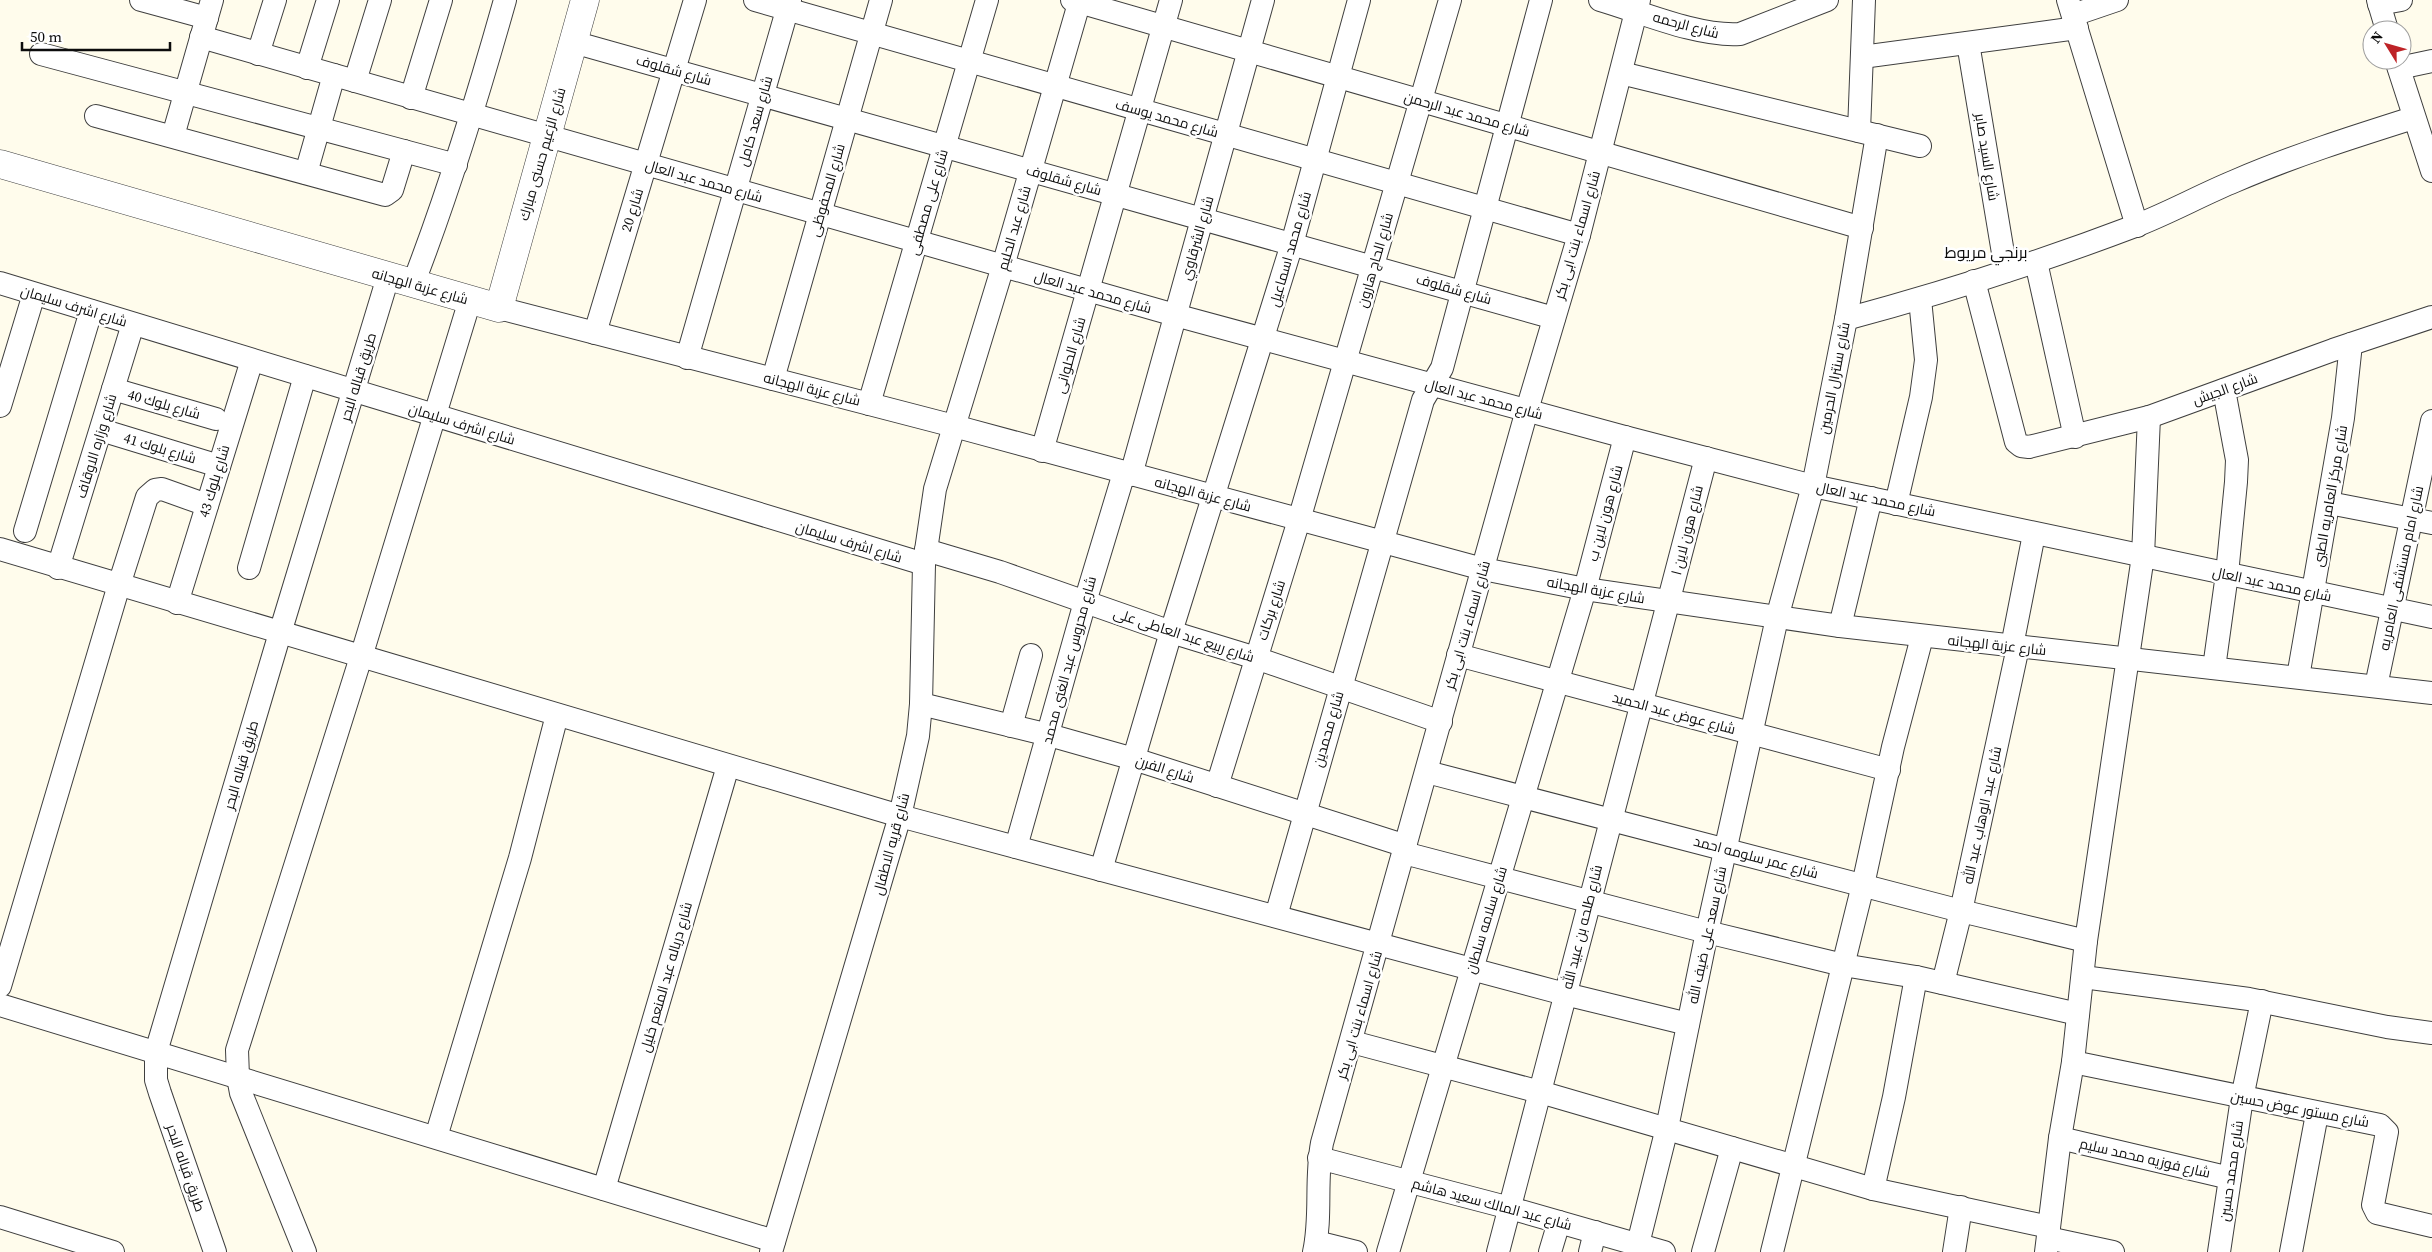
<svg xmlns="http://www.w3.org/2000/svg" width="2432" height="1252" viewBox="0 0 2432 1252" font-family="'Source Serif 4',Cairo,serif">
	<rect width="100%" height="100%" fill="#fffcec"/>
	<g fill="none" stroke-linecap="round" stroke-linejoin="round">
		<defs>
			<g id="minor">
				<polyline points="141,0 207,18"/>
				<polyline points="755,0 1579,235"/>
				<polyline points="1072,0 1862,228"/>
				<path d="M1600 0C1641 12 1698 37 1740 34L1827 0"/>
				<polyline points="2068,0 2137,226"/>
				<polyline points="2378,0 2387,30"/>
				<polyline points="2379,4 2401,0"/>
				<polyline points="2073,15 2117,0"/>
				<polyline points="201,37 1175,315 1625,437 1813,486 2432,617"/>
				<polyline points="573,42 1554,318"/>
				<polyline points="1968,43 2006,271"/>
				<polyline points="41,54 456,165"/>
				<polyline points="258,54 275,0"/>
				<polyline points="1862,57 2077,28"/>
				<polyline points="2396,60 2432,171"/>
				<polyline points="307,68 328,0"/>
				<polyline points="2399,68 2432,61"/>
				<polyline points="1621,73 1920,146"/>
				<polyline points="355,81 380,0"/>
				<polyline points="411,98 441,0"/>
				<polyline points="96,116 385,195 392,190 404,151"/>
				<polyline points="1859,131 1864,0"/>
				<polyline points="173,136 212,0"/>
				<polyline points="306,173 334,75"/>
				<polyline points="2036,262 2075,437"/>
				<polyline points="1974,281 2016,442 2021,446 2029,447 2149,417 2333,350 2432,317"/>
				<polyline points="0,283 924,564"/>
				<path d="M413 284C449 191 478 96 505 0"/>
				<polyline points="499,308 954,426 1483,569 1585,589 1840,626 2432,693"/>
				<path d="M1846 319C1943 293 2040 262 2135 226 2169 213 2201 195 2235 181 2293 156 2353 137 2413 118"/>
				<polyline points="595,333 695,0"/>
				<polyline points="687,358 790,0"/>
				<polyline points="773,379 881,0"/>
				<polyline points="113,389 216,419"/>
				<polyline points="869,404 987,0"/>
				<polyline points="0,406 34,294"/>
				<polyline points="101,430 219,466"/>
				<polyline points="1042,451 1171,0"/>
				<polyline points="1131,475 1263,0"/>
				<polyline points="2329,503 2432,523"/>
				<polyline points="1896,504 1921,397 1926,360 1920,299"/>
				<polyline points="25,531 91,311"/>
				<polyline points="0,549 900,816 1565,994 1688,1024"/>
				<polyline points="926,550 1000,572 1171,632 1256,658 1441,722"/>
				<polyline points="58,568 133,324"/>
				<polyline points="249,568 305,376"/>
				<polyline points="177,603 252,360"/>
				<polyline points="1840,626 1871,498"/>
				<polyline points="2012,646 2034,534"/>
				<polyline points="1458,655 1889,770"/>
				<polyline points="2214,668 2227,574 2236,482 2237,460 2224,390"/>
				<polyline points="2298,677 2343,418 2351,344"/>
				<polyline points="2376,686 2432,421"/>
				<polyline points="921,704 1049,735 1134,759 1406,846"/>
				<polyline points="1011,726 1031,655"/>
				<polyline points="1427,772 1961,911 2086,941"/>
				<polyline points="1217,786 1299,520 1450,0"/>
				<polyline points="1016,847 1085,602 1124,473"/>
				<polyline points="1404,853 1707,932 1843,965 1916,977 2078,1014"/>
				<polyline points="1101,870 1171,632 1292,244 1359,0"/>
				<polyline points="1276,916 1423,400 1442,368 1541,0"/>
				<polyline points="2083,977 2249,999 2387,1027 2432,1033"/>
				<polyline points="1943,983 1961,911 2018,647"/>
				<polyline points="0,986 119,585 147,497 155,490 162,489 207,505"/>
				<polyline points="0,1005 774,1241"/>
				<polyline points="1352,1042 1540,1092 1873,1189 2049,1227"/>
				<polyline points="2073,1062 2380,1125 2387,1132 2373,1205 2377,1213 2432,1226"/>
				<polyline points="436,1137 520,858 557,715"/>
				<polyline points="2060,1138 2230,1178"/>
				<polyline points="1319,1158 1510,1208 1664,1252"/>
				<polyline points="604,1189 728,766"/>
				<polyline points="1873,1189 1894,1097 1916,977"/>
				<polyline points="0,1217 113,1252"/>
				<polyline points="2048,1238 2113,1252"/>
				<polyline points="1316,1242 1356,1252"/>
				<polyline points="215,1252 160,1093 156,1080 156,1052 280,633 388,277"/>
				<polyline points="305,1252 241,1093 238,1077 237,1050 361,657 470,300"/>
				<polyline points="771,1252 900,816 918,736 921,704 924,564 935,489 1003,266 1080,0"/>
				<path d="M1314 1252C1322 1216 1315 1180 1322 1143L1527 410 1579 235 1639 0"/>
				<polyline points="1388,1252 1585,589 1625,437"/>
				<polyline points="1498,1252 1706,458"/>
				<polyline points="1550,1252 1559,1222"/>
				<polyline points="1590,1252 1595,1232"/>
				<polyline points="1636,1252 1667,1128 1707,932 1777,618 1813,486 1846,319 1877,135"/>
				<polyline points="1703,1252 1732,1148"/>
				<polyline points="1772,1252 1863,885 1893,747 1922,637"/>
				<polyline points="1954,1252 1961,1207"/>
				<polyline points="2046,1252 2060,1138 2073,1062 2086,941 2143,556 2149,417"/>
				<polyline points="2219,1252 2242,1098 2262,1001"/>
				<polyline points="2291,1252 2317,1114"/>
			</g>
			<polyline id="tertiary" points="0,164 499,308 585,0"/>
		</defs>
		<use href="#minor" stroke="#3f3f3f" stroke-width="24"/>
		<use href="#tertiary" stroke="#3f3f3f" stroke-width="29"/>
		<use href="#minor" stroke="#fff" stroke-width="22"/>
		<use href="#tertiary" stroke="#fff" stroke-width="28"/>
	</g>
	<g text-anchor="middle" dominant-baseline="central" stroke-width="5" stroke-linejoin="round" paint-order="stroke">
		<g font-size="14" fill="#0c0c0c" stroke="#fff">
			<text transform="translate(1686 25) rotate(15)">شارع الرحمه</text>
			<text transform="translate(674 70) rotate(16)">شارع شقلوف</text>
			<text transform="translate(1467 114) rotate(16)">شارع محمد عبد الرحمن</text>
			<text transform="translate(1167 118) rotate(16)">شارع محمد يوسف</text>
			<text transform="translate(755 121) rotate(-74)">شارع سعد كامل</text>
			<text transform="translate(542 154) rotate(-74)">شارع الزعيم حسنى مبارك</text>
			<text transform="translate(1987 157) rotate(81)">شارع السيد صابر</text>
			<text transform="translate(1064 180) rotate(16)">شارع شقلوف</text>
			<text transform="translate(704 181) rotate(16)">شارع محمد عبد العال</text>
			<text transform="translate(827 190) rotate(-74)">شارع المحفوظى</text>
			<text transform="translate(928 202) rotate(-74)">شارع على مصطفى</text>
			<text transform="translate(632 210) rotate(-73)">شارع 20</text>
			<text transform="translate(1014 228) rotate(-74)">شارع عبد الحليم</text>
			<text transform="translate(1577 235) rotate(-74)">شارع اسماء بنت ابى بكر</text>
			<text transform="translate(1197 238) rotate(-74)">شارع الشرقاوي</text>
			<text transform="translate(1290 249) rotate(-74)">شارع محمد اسماعيل</text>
			<text transform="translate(1375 260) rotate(-74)">شارع الحاج هارون</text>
			<text transform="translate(420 286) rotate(16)">شارع عزبة الهجانه</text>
			<text transform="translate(1454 289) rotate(16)">شارع شقلوف</text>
			<text transform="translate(1093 292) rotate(16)">شارع محمد عبد العال</text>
			<text transform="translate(74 306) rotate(17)">شارع اشرف سليمان</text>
			<text transform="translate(1070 355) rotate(-74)">شارع الحلوانى</text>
			<text transform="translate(358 377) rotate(-73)">طريق قباله البحر</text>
			<text transform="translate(1834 378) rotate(-79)">شارع سنترال الحرمين</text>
			<text transform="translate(812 389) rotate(14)">شارع عزبة الهجانه</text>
			<text transform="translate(2225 389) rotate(-20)">شارع الجيش</text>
			<text transform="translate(1484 399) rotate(15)">شارع محمد عبد العال</text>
			<text transform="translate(164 404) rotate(16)">شارع بلوك 40</text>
			<text transform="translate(462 424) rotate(17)">شارع اشرف سليمان</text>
			<text transform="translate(96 446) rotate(-73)">شارع وزاره الاوقاف</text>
			<text transform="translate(160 448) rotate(17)">شارع بلوك 41</text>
			<text transform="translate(214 481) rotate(-73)">شارع بلوك 43</text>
			<text transform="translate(1203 494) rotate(15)">شارع عزبة الهجانه</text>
			<text transform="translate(2330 496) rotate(-80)">شارع مركز العامريه الطبى</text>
			<text transform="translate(1876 499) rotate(12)">شارع محمد عبد العال</text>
			<text transform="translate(1605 513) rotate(-75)">شارع هون لاين ب</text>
			<text transform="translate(1687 530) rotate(-76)">شارع هون لاين ا</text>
			<text transform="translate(849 542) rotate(17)">شارع اشرف سليمان</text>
			<text transform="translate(2401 568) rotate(-78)">شارع امام مستشفى العامريه</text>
			<text transform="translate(2272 584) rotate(12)">شارع محمد عبد العال</text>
			<text transform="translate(1596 590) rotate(10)">شارع عزبة الهجانه</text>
			<text transform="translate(1271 610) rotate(-72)">شارع بركات</text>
			<text transform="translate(1467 625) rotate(-74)">شارع اسماء بنت ابى بكر</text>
			<text transform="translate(1184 635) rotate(18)">شارع ربيع عبد العاطى على</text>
			<text transform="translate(1997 645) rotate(6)">شارع عزبة الهجانه</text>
			<text transform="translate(1069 660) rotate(-75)">شارع محروس عبد الغنى محمد</text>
			<text transform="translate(1674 713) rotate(15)">شارع عوض عبد الحميد</text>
			<text transform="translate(1328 729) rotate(-74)">شارع محمدين</text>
			<text transform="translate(241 765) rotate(-74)">طريق قباله البحر</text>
			<text transform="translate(1165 769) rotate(18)">شارع الفرن</text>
			<text transform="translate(1982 815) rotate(-78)">شارع عبد الوهاب عبد الله</text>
			<text transform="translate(891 844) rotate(-75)">شارع قريه الاطفال</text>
			<text transform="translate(1756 857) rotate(15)">شارع عمر سلومه احمد</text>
			<text transform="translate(1486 920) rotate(-73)">شارع سلامه سلطان</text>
			<text transform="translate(1582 927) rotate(-76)">شارع طلحه بن عبيد الله</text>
			<text transform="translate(1707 935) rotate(-78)">شارع سعد على ضيف الله</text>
			<text transform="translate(666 977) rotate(-74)">شارع درباله عبد المنعم خليل</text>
			<text transform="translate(1359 1015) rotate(-74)">شارع اسماء بنت ابى بكر</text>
			<text transform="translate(2300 1109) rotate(11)">شارع مستور عوض حسين</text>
			<text transform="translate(2145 1158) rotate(13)">شارع فوزيه محمد سليم</text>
			<text transform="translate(186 1168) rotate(71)">طريق قباله البحر</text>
			<text transform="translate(2231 1171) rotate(-82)">شارع محمد حسين</text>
			<text transform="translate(1492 1204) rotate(15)">شارع عبد المالك سعيد هاشم</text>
		</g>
		<g font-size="16" fill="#0c0c0c" stroke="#fff">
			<text x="1986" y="252">برنجي مريوط</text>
		</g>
	</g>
	<g transform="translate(2387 45) rotate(307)"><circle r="24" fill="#ffffff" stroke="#9e9e9e"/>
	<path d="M0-4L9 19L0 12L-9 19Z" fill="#be2327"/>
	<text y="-8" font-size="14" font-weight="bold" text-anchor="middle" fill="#0c0c0c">N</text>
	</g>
	<path d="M22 42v8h148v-8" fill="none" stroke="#0c0c0c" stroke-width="2.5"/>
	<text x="30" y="42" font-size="15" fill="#0c0c0c" stroke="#ffffff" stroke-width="4" paint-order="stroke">50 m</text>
</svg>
